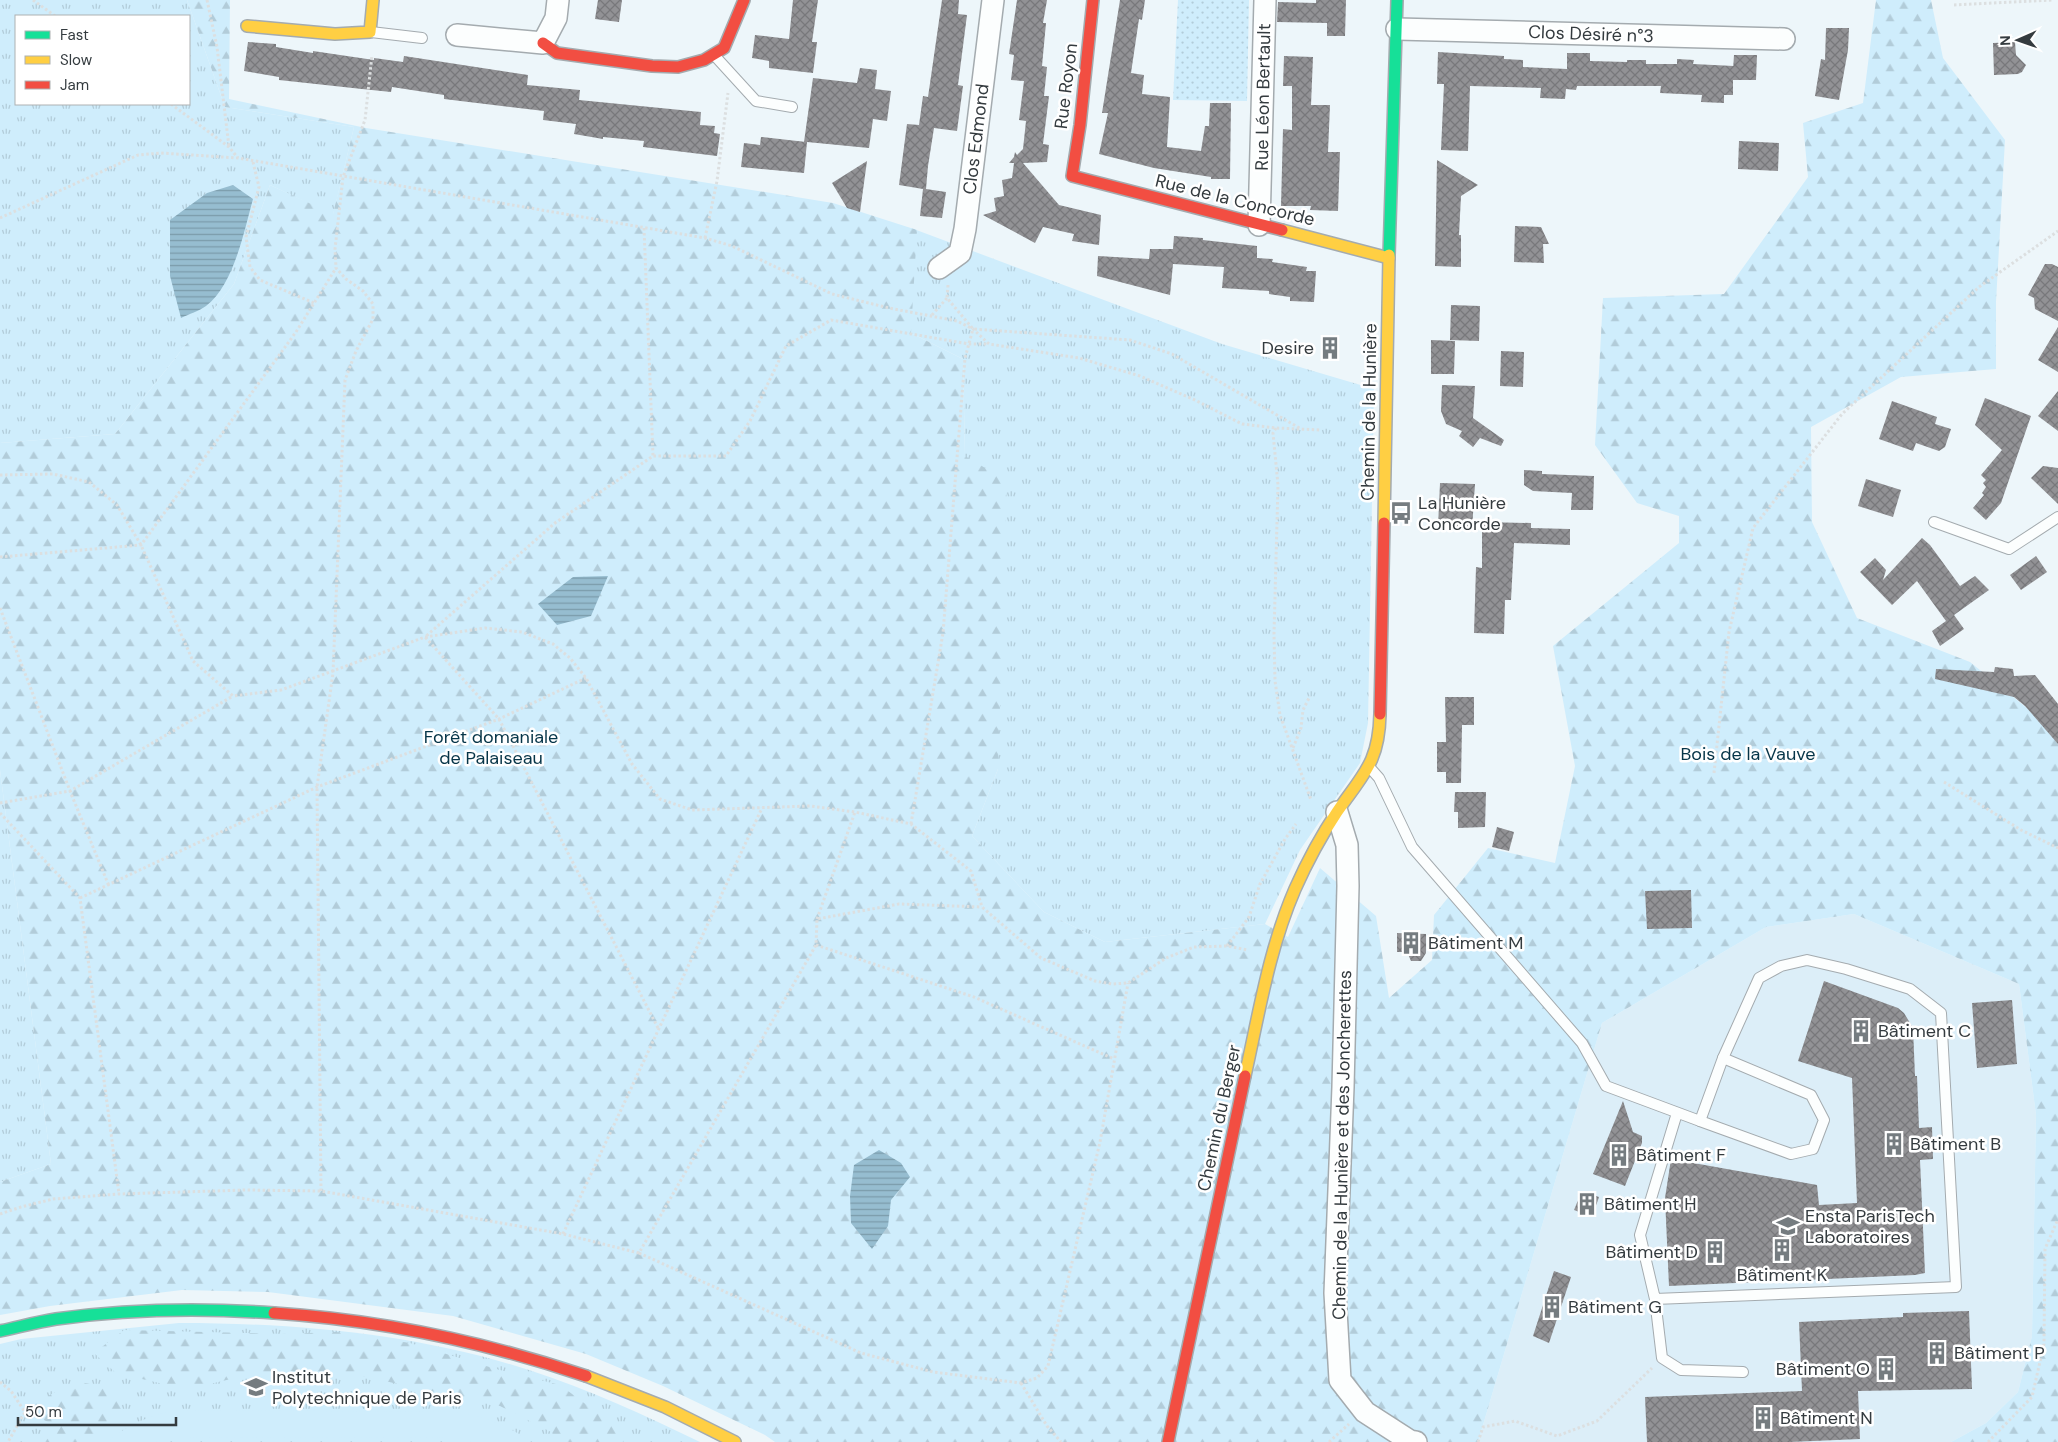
<svg xmlns="http://www.w3.org/2000/svg" width="2058" height="1442" viewBox="0 0 2058 1442" font-family="'DM Sans',sans-serif">
	<defs>
		<pattern id="grass-tufts" width="24" height="20" patternUnits="userSpaceOnUse" patternTransform="scale(1.25)"><rect width="24" height="20" fill="#cfedfc"/><path d="M3 7l-1-3M5 7V3M7 7l1-3M15 17l-1-3M17 17v-4M19 17l1-3" fill="none" stroke="#b2ccd9"/></pattern>
		<pattern id="forest-firs" width="22" height="20" patternUnits="userSpaceOnUse" patternTransform="scale(1.25)"><rect width="22" height="20" fill="#cfedfc"/><path d="M5 1l3.5 6h-7zM16 11l3.5 6h-7z" fill="#b2ccd9"/></pattern>
		<pattern id="park-dots" width="8" height="8" patternUnits="userSpaceOnUse" patternTransform="scale(1.25)"><rect width="8" height="8" fill="#cfedfc"/><path d="M2 2h.1M6 6h.1" fill="none" stroke="#b2ccd9" stroke-width="1.8" stroke-linecap="round"/></pattern>
		<pattern id="water-rules" width="6" height="5" patternUnits="userSpaceOnUse" patternTransform="scale(1.25)"><rect width="6" height="5" fill="#96bdd0"/><path d="M0 2.5h6" fill="none" stroke="#7b9baa"/></pattern>
		<pattern id="building-cross-hatch" width="8" height="8" patternUnits="userSpaceOnUse" patternTransform="scale(1.25)"><rect width="8" height="8" fill="#929295"/><path d="M0 0l8 8M0 8l8-8" fill="none" stroke="#78787b"/></pattern>
	</defs>
	<rect width="100%" height="100%" fill="#edf6fa"/>
	<polygon fill="#dceef8" points="1854,914 2019,984 2036,1115 2032,1336 2018,1392 1986,1423 1951,1442 1478,1442 1602,1023 1766,927"/>
	<g fill="url(#grass-tufts)" fill-rule="evenodd">
		<path d="M0 0H187L225 107 354 127 333 215 270 185 234 284 115 434 0 443ZM16 16H189V104H16Z"/>
		<polygon points="911,228 1222,344 1374,389 1368,723 1360,763 1300,850 1265,924 1105,942 1044,912 972,836 998,769 965,456 963,359 911,333"/>
		<polygon points="0,770 51,1164 0,1182"/>
		<path d="M179 1323C296 1323 417 1334 529 1370 588 1389 644 1415 700 1442H0V1344L21 1339Z"/>
	</g>
	<g fill="url(#forest-firs)">
		<polygon points="187,0 230,0 229,99 366,128 833,203 917,230 911,333 963,359 965,456 1007,481 998,769 972,836 1044,912 1105,942 1265,924 1288,937 1320,868 1376,916 1389,998 1432,960 1434,915 1488,848 1555,863 1575,766 1553,646 1679,543 1679,516 1637,503 1595,445 1603,298 1724,294 1808,177 1803,123 1863,103 1876,0 1931,0 1943,58 2005,140 1996,302 1996,369 1901,377 1811,427 1812,522 1857,618 1970,662 2058,733 2058,1442 1951,1442 1986,1423 2018,1392 2032,1336 2036,1115 2019,984 1854,914 1766,927 1602,1023 1478,1442 775,1442 765,1435 663,1386 586,1354 453,1316 268,1292 182,1290 50,1306 0,1315 0,1182 51,1164 0,770 0,443 115,434 234,284 270,185 333,214 354,127 225,107"/>
		<polygon points="124,1330 281,1334 336,1332 410,1343 496,1369 560,1385 619,1429 624,1442 560,1442 551,1432 500,1406 357,1375 252,1374 197,1387 168,1385 116,1373 94,1353"/>
		<polygon points="75,1381 115,1389 124,1414 92,1442 38,1442 60,1428 42,1419 48,1396"/>
	</g>
	<polygon fill="url(#park-dots)" points="1178,0 1249,0 1247,101 1173,100"/>
	<path fill="#cfedfc" d="M179 1410 455 1412C483 1416 508 1425 531 1442H471L455 1438 179 1437H168L154 1442H107C128 1424 152 1414 179 1410Z"/>
	<g fill="url(#water-rules)">
		<path d="M233 185 253 199C244 231 234 285 206 306 199 311 189 314 181 318L170 276V220L207 193Z"/>
		<polygon points="608,576 591,616 557,625 538,604 573,577"/>
		<polygon points="879,1150 901,1163 910,1177 891,1200 888,1226 872,1249 851,1223 850,1196 854,1165"/>
	</g>
	<g fill="url(#building-cross-hatch)">
		<polygon points="598,0 622,0 619,22 595,19"/>
		<polygon points="793,0 818,0 812,42 817,42 813,73 769,68 769,61 752,58 755,35 789,39"/>
		<polygon points="942,0 959,0 958,14 967,15 958,85 963,86 957,131 934,128 928,166 926,189 946,192 942,218 920,216 923,189 899,185 907,124 919,125 923,96 928,97"/>
		<polygon points="1017,0 1047,0 1043,23 1046,23 1042,66 1047,67 1044,96 1049,96 1043,144 1049,145 1047,162 1023,163 1059,205 1101,215 1099,245 1072,241 1074,234 1043,227 1035,243 983,215 996,211 994,198 1004,196 1002,180 1012,178 1014,163 1009,163 1014,157 1015,152 1017,155 1023,149 1026,121 1019,120 1024,81 1011,80 1014,55 1009,54"/>
		<polygon points="1120,0 1145,0 1142,20 1139,19 1131,73 1144,75 1142,94 1170,97 1167,147 1201,151 1205,126 1209,126 1210,103 1231,103 1230,179 1211,179 1211,177 1154,168 1099,154 1108,113 1102,113"/>
		<polygon points="1316,0 1346,0 1345,36 1327,36 1327,23 1277,22 1278,2 1316,3"/>
		<polygon points="1826,28 1849,28 1848,50 1839,100 1815,96 1821,59 1825,60"/>
		<polygon points="248,42 276,44 276,47 313,53 313,51 374,60 374,58 403,62 404,56 528,75 527,85 580,90 579,100 701,112 700,125 715,126 714,133 720,134 717,156 643,147 644,141 603,137 603,139 574,134 576,124 543,120 544,111 444,99 444,95 392,87 391,92 362,89 279,80 279,77 244,71"/>
		<polygon points="2015,42 2016,55 2026,65 2022,72 2018,74 1994,75 1993,43"/>
		<polygon points="1438,52 1504,56 1504,59 1523,60 1523,67 1567,69 1567,53 1590,53 1590,61 1627,62 1627,60 1646,60 1646,64 1677,64 1677,59 1694,60 1693,64 1734,66 1733,70 1734,55 1757,55 1756,80 1733,80 1733,95 1724,95 1724,103 1701,102 1702,95 1660,93 1661,86 1577,86 1576,90 1566,89 1565,99 1540,98 1541,88 1470,86 1468,151 1441,150 1444,84 1437,84"/>
		<polygon points="1284,56 1313,57 1311,105 1330,105 1328,152 1340,152 1338,211 1310,210 1311,206 1281,206 1283,129 1292,130 1292,86 1283,86"/>
		<polygon points="860,68 877,70 875,89 891,91 887,121 873,119 869,148 807,142 804,173 741,167 744,143 760,145 761,137 806,142 804,142 813,78 857,83"/>
		<polygon points="1739,141 1779,143 1778,171 1738,169"/>
		<polygon points="1437,160 1478,185 1461,196 1459,235 1461,235 1461,267 1435,266"/>
		<polygon points="867,161 860,212 847,208 832,183"/>
		<polygon points="1515,226 1541,227 1549,244 1543,244 1544,263 1514,262"/>
		<polygon points="1174,236 1203,238 1203,240 1257,246 1257,258 1273,259 1272,262 1307,267 1306,271 1316,271 1314,302 1290,301 1290,297 1269,294 1269,291 1222,288 1224,267 1173,264 1170,295 1097,276 1098,256 1149,259 1150,249 1173,249"/>
		<polygon points="2045,264 2052,264 2058,267 2058,321 2035,309 2034,298 2028,295"/>
		<polygon points="1451,305 1480,306 1479,341 1450,340"/>
		<polygon points="2058,327 2058,372 2038,360"/>
		<polygon points="1431,340 1455,341 1454,374 1431,374"/>
		<polygon points="1501,351 1524,352 1523,387 1500,386"/>
		<polygon points="1442,385 1475,386 1473,418 1504,440 1501,446 1480,438 1473,447 1459,436 1462,431 1446,424 1441,411"/>
		<polygon points="2058,391 2058,431 2038,416"/>
		<polygon points="1985,398 2031,416 2001,503 1986,520 1973,508 1984,495 1982,493 1986,487 1983,483 1986,480 1981,475 2002,450 1975,425"/>
		<polygon points="1892,401 1937,417 1935,424 1951,429 1945,447 1939,451 1916,443 1913,451 1879,439"/>
		<polygon points="2043,466 2058,468 2058,504 2031,478"/>
		<polygon points="1524,470 1542,471 1542,474 1594,476 1593,510 1571,510 1572,493 1533,491 1524,485"/>
		<polygon points="1866,479 1901,490 1893,517 1858,506"/>
		<polygon points="1440,483 1475,484 1472,529 1438,527"/>
		<polygon points="1482,522 1531,523 1531,528 1570,529 1570,545 1514,543 1511,600 1505,600 1504,634 1474,633 1476,567 1482,568"/>
		<polygon points="1922,538 1930,545 1960,586 1975,576 1989,590 1954,615 1964,629 1940,646 1932,631 1946,621 1917,581 1892,605 1860,572 1875,558 1886,570 1883,580"/>
		<polygon points="2036,556 2047,572 2021,590 2010,575"/>
		<polygon points="1995,667 2013,669 2014,676 2035,675 2058,704 2058,744 2025,706 2014,697 1935,679 1936,669 1994,672"/>
		<polygon points="1445,697 1474,697 1474,725 1462,725 1461,783 1446,783 1446,772 1437,772 1437,742 1446,742"/>
		<polygon points="1455,792 1486,792 1485,827 1458,828 1458,812 1454,812"/>
		<polygon points="1497,827 1514,832 1509,851 1492,847"/>
		<polygon points="1691,890 1692,928 1647,929 1645,891"/>
		<polygon points="1397,933 1426,934 1426,953 1421,961 1411,961 1407,952 1397,952"/>
		<polygon points="1824,981 1898,1008 1904,1013 1913,1028 1915,1076 1917,1076 1919,1128 1932,1127 1933,1159 1920,1160 1925,1273 1915,1275 1669,1286 1665,1198 1671,1159 1817,1185 1819,1205 1857,1203 1852,1078 1798,1061"/>
		<polygon points="2012,1000 2017,1064 1977,1068 1972,1003"/>
		<polygon points="1623,1101 1633,1132 1642,1136 1642,1143 1625,1186 1593,1174"/>
		<polygon points="1582,1191 1599,1197 1592,1217 1574,1210"/>
		<polygon points="1554,1271 1571,1277 1549,1343 1533,1336"/>
		<polygon points="1969,1311 1972,1389 1858,1391 1860,1439 1790,1442 1647,1442 1645,1397 1802,1391 1799,1322 1903,1317 1903,1313"/>
	</g>
	<g fill="none" stroke-linecap="round" stroke-linejoin="round">
		<defs>
			<g id="lane">
				<polyline points="371,32 422,38"/>
				<polyline points="714,55 756,101 792,107"/>
				<polyline points="1934,522 2009,549 2058,517"/>
				<polyline points="1371,769 1379,778 1412,847 1582,1043 1606,1086 1700,1121 1723,1058 1759,978 1781,966 1807,960 1846,969 1910,989 1941,1013 1956,1287 1655,1299 1640,1235 1677,1113"/>
				<polyline points="1700,1121 1791,1154 1813,1149 1824,1120 1811,1095 1723,1058"/>
				<polyline points="1655,1299 1662,1358 1681,1370 1743,1372"/>
			</g>
			<g id="street">
				<polyline points="1397,29 1784,39"/>
				<polyline points="457,35 543,43 556,18 558,0"/>
				<polyline points="1259,225 1265,0"/>
				<polyline points="939,268 960,253 965,229 993,0"/>
				<polyline points="1337,812 1347,845 1348,886 1343,1087 1335,1293 1340,1380 1365,1412 1410,1441 1416,1442"/>
			</g>
			<g id="fast">
				<polyline points="1389,255 1397,0"/>
				<path d="M0 1331C19 1327 37 1322 56 1319 129 1309 202 1308 274 1313"/>
			</g>
			<g id="slow">
				<polyline points="247,26 335,34 370,32 373,0"/>
				<polyline points="1282,230 1389,258"/>
				<polyline points="1384,523 1389,255"/>
				<path d="M1245 1076C1259 1013 1269 949 1295 889 1307 862 1321 836 1337 812 1363 774 1379 763 1380 714"/>
				<polyline points="586,1376 665,1407 735,1442"/>
			</g>
			<g id="jam">
				<polyline points="1093,0 1080,125 1072,176 1282,230"/>
				<polyline points="543,43 557,53 652,66 678,67 704,60 724,48 744,0"/>
				<polyline points="1380,714 1384,523"/>
				<path d="M274 1313C381 1320 485 1342 586 1376"/>
				<polyline points="1168,1442 1245,1076"/>
			</g>
		</defs>
		<use href="#lane" stroke="#a4abaf" stroke-width="12"/>
		<use href="#street" stroke="#a4abaf" stroke-width="24"/>
		<use href="#fast" stroke="#a4abaf" stroke-width="14"/>
		<use href="#slow" stroke="#a4abaf" stroke-width="14"/>
		<use href="#jam" stroke="#a4abaf" stroke-width="14"/>
		<g stroke="#dcdfe0" stroke-width="3" stroke-dasharray="2.5 2.5" stroke-linecap="butt">
			<polyline points="33,0 55,16"/>
			<polyline points="207,0 217,47 229,147"/>
			<polyline points="1954,5 2052,0"/>
			<polyline points="171,104 229,147 238,158"/>
			<polyline points="253,162 259,187 246,237 250,267 260,280 314,303"/>
			<polyline points="0,218 138,155 161,153 238,158 705,238 732,246 832,294 889,308 957,321 973,329 989,344 1079,358 1140,376 1197,401 1242,424 1276,428 1321,430"/>
			<polyline points="644,228 653,456"/>
			<polyline points="705,238 717,181 728,93"/>
			<polyline points="948,285 947,298 973,329 1130,340 1172,354 1301,429"/>
			<polyline points="932,315 947,298"/>
			<polyline points="1276,428 1273,433 1278,485 1274,634 1275,681 1280,715 1311,800"/>
			<polyline points="0,475 53,474 89,482 117,505 141,545 193,661 233,696 281,690 425,637 485,628 522,632 553,644 570,658 586,678 632,764 660,799 692,810 810,806 855,812 911,824 971,871 982,907 1041,958 1095,981 1112,984 1128,983 1166,958 1194,947 1227,946 1248,950"/>
			<polyline points="0,557 141,545 296,332 336,268"/>
			<polyline points="0,608 70,791 109,886"/>
			<polyline points="1293,748 1301,728 1303,710 1310,696"/>
			<polyline points="1714,773 1729,632 1753,528 1842,414 1979,287 2058,231"/>
			<polyline points="1944,782 2021,830 2058,848"/>
			<polyline points="0,803 70,791 233,696"/>
			<polyline points="0,813 80,898 119,1194"/>
			<polyline points="911,824 943,633 965,358 973,329"/>
			<polyline points="80,898 317,787 499,719 586,678"/>
			<polyline points="817,919 855,812"/>
			<polyline points="816,945 974,997 1114,1059"/>
			<polyline points="1227,946 1249,917 1260,884 1285,839 1296,824"/>
			<polyline points="658,1028 499,719 425,637 555,523 653,456 726,456 750,421 786,346 831,320 969,344 989,344"/>
			<polyline points="321,1191 317,787 333,673 345,380 356,351 373,319 373,304 363,291 346,279 336,268 335,249 343,177 365,120 372,55"/>
			<polyline points="0,1214 21,1207 53,1199 119,1194 246,1190 321,1191 563,1234 639,1253 816,945 817,919 899,904 982,907"/>
			<polyline points="563,1234 762,808"/>
			<polyline points="639,1253 861,1353 933,1372 1021,1383 1037,1378 1048,1366 1100,1142 1128,983"/>
			<polyline points="0,1382 11,1391 25,1412 8,1442"/>
			<polyline points="1021,1383 1047,1426 1061,1442"/>
			<polyline points="1329,1442 1349,1424"/>
			<polyline points="1478,1442 1483,1427 1515,1421 1557,1436 1597,1421 1652,1368"/>
			<polyline points="1988,1442 2032,1397 2044,1344 2045,1249 2058,1219"/>
		</g>
		<use href="#lane" stroke="#fcfefe" stroke-width="10"/>
		<use href="#street" stroke="#fcfefe" stroke-width="21"/>
		<use href="#fast" stroke="#16e098" stroke-width="11"/>
		<use href="#slow" stroke="#ffcf43" stroke-width="11"/>
		<use href="#jam" stroke="#f24e42" stroke-width="11"/>
	</g>
	<defs>
		<symbol id="building-bare" viewBox="-9 -9 18 18"><path d="M-4-6H4V6H1V3H-1V6H-4ZM-2.5-4.3h1.7v1.8h-1.7ZM.8-4.3h1.7v1.8H.8ZM-2.5-1h1.7V.8h-1.7ZM.8-1h1.7V.8H.8Z" fill="#757c80" stroke="#fff" stroke-width="2.5" paint-order="stroke"/></symbol>
		<symbol id="bus-bare" viewBox="-9 -9 18 18"><path d="M-5-6H5V4H4V6H2V4H-2V6H-4V4H-5ZM-3.5-4V0h7V-4ZM-3.5 1.2v1.5H-2V1.2ZM2 1.2v1.5H3.5V1.2Z" fill="#757c80" stroke="#fff" stroke-width="2.5" paint-order="stroke"/></symbol>
		<symbol id="university-bare" viewBox="-9 -9 18 18"><path d="M0-5L7-2L0 1L-7-2ZM-4 1L0 2.5L4 1V4Q0 6-4 4Z" fill="#757c80" stroke="#fff" stroke-width="2.5" paint-order="stroke"/></symbol>
	</defs>
	<g fill-rule="evenodd">
		<use href="#building-bare" x="1314" y="332" width="32" height="32"/>
		<use href="#bus-bare" x="1385" y="497" width="32" height="32"/>
		<use href="#building-bare" x="1395" y="927" width="32" height="32"/>
		<use href="#building-bare" x="1845" y="1015" width="32" height="32"/>
		<use href="#building-bare" x="1878" y="1128" width="32" height="32"/>
		<use href="#building-bare" x="1603" y="1139" width="32" height="32"/>
		<use href="#building-bare" x="1571" y="1188" width="32" height="32"/>
		<use href="#university-bare" x="1772" y="1210" width="32" height="32"/>
		<use href="#building-bare" x="1766" y="1234" width="32" height="32"/>
		<use href="#building-bare" x="1699" y="1236" width="32" height="32"/>
		<use href="#building-bare" x="1536" y="1291" width="32" height="32"/>
		<use href="#building-bare" x="1921" y="1337" width="32" height="32"/>
		<use href="#building-bare" x="1870" y="1353" width="32" height="32"/>
		<use href="#university-bare" x="240" y="1371" width="32" height="32"/>
		<use href="#building-bare" x="1747" y="1402" width="32" height="32"/>
	</g>
	<g text-anchor="middle" dominant-baseline="central" stroke-width="5" stroke-linejoin="round" paint-order="stroke">
		<g font-size="18" fill="#343b3f" stroke="#fff">
			<text transform="translate(1591 34) rotate(2)">Clos Désiré n°3</text>
			<text transform="translate(1066 86) rotate(-83)">Rue Royon</text>
			<text transform="translate(1263 97) rotate(-89)">Rue Léon Bertault</text>
			<text transform="translate(976 139) rotate(-83)">Clos Edmond</text>
			<text transform="translate(1235 200) rotate(14)">Rue de la Concorde</text>
			<text transform="translate(1369 412) rotate(-89)">Chemin de la Hunière</text>
			<text transform="translate(1219 1118) rotate(-78)">Chemin du Berger</text>
			<text transform="translate(1342 1145) rotate(-89)">Chemin de la Hunière et des Joncherettes</text>
		</g>
		<g font-size="18" fill="#343b3f" stroke="#fff" text-anchor="start">
			<text x="1314" y="348" text-anchor="end">Desire</text>
			<text x="1418" y="503">La Hunière<tspan x="1418" dy="21">Concorde</tspan></text>
			<text x="1428" y="943">Bâtiment M</text>
			<text x="1878" y="1031">Bâtiment C</text>
			<text x="1910" y="1144">Bâtiment B</text>
			<text x="1636" y="1155">Bâtiment F</text>
			<text x="1604" y="1204">Bâtiment H</text>
			<text x="1805" y="1216">Ensta ParisTech<tspan x="1805" dy="21">Laboratoires</tspan></text>
			<text x="1698" y="1252" text-anchor="end">Bâtiment D</text>
			<text x="1782" y="1275" text-anchor="middle">Bâtiment K</text>
			<text x="1568" y="1307">Bâtiment G</text>
			<text x="1954" y="1353">Bâtiment P</text>
			<text x="1870" y="1369" text-anchor="end">Bâtiment O</text>
			<text x="272" y="1377">Institut<tspan x="272" dy="21">Polytechnique de Paris</tspan></text>
			<text x="1780" y="1418">Bâtiment N</text>
		</g>
		<g font-size="18" fill="#063548" stroke="#fff">
			<text x="491" y="737">Forêt domaniale<tspan x="491" dy="21">de Palaiseau</tspan></text>
			<text x="1748" y="754">Bois de la Vauve</text>
		</g>
	</g>
	<rect x="15" y="15" width="175" height="90" fill="#ffffff" stroke="#aeb1b2"/>
	<rect x="25" y="31" width="25" height="8" fill="#16e098" stroke="#aeb1b2"/>
	<text x="60" y="40" font-size="15" fill="#343b3f">Fast</text>
	<rect x="25" y="56" width="25" height="8" fill="#ffcf43" stroke="#aeb1b2"/>
	<text x="60" y="65" font-size="15" fill="#343b3f">Slow</text>
	<rect x="25" y="81" width="25" height="8" fill="#f24e42" stroke="#aeb1b2"/>
	<text x="60" y="90" font-size="15" fill="#343b3f">Jam</text>
	<g transform="translate(2018 40) rotate(268)" stroke="#ffffff" stroke-width="4" paint-order="stroke">
	<path d="M0-4L9 19L0 12L-9 19Z" fill="#343b3f"/>
	<text y="-8" font-size="14" font-weight="bold" text-anchor="middle" fill="#343b3f">N</text>
	</g>
	<path d="M18 1417v8h158v-8" fill="none" stroke="#343b3f" stroke-width="2.5"/>
	<text x="25" y="1417" font-size="15" fill="#343b3f" stroke="#ffffff" stroke-width="4" paint-order="stroke">50 m</text>
</svg>
